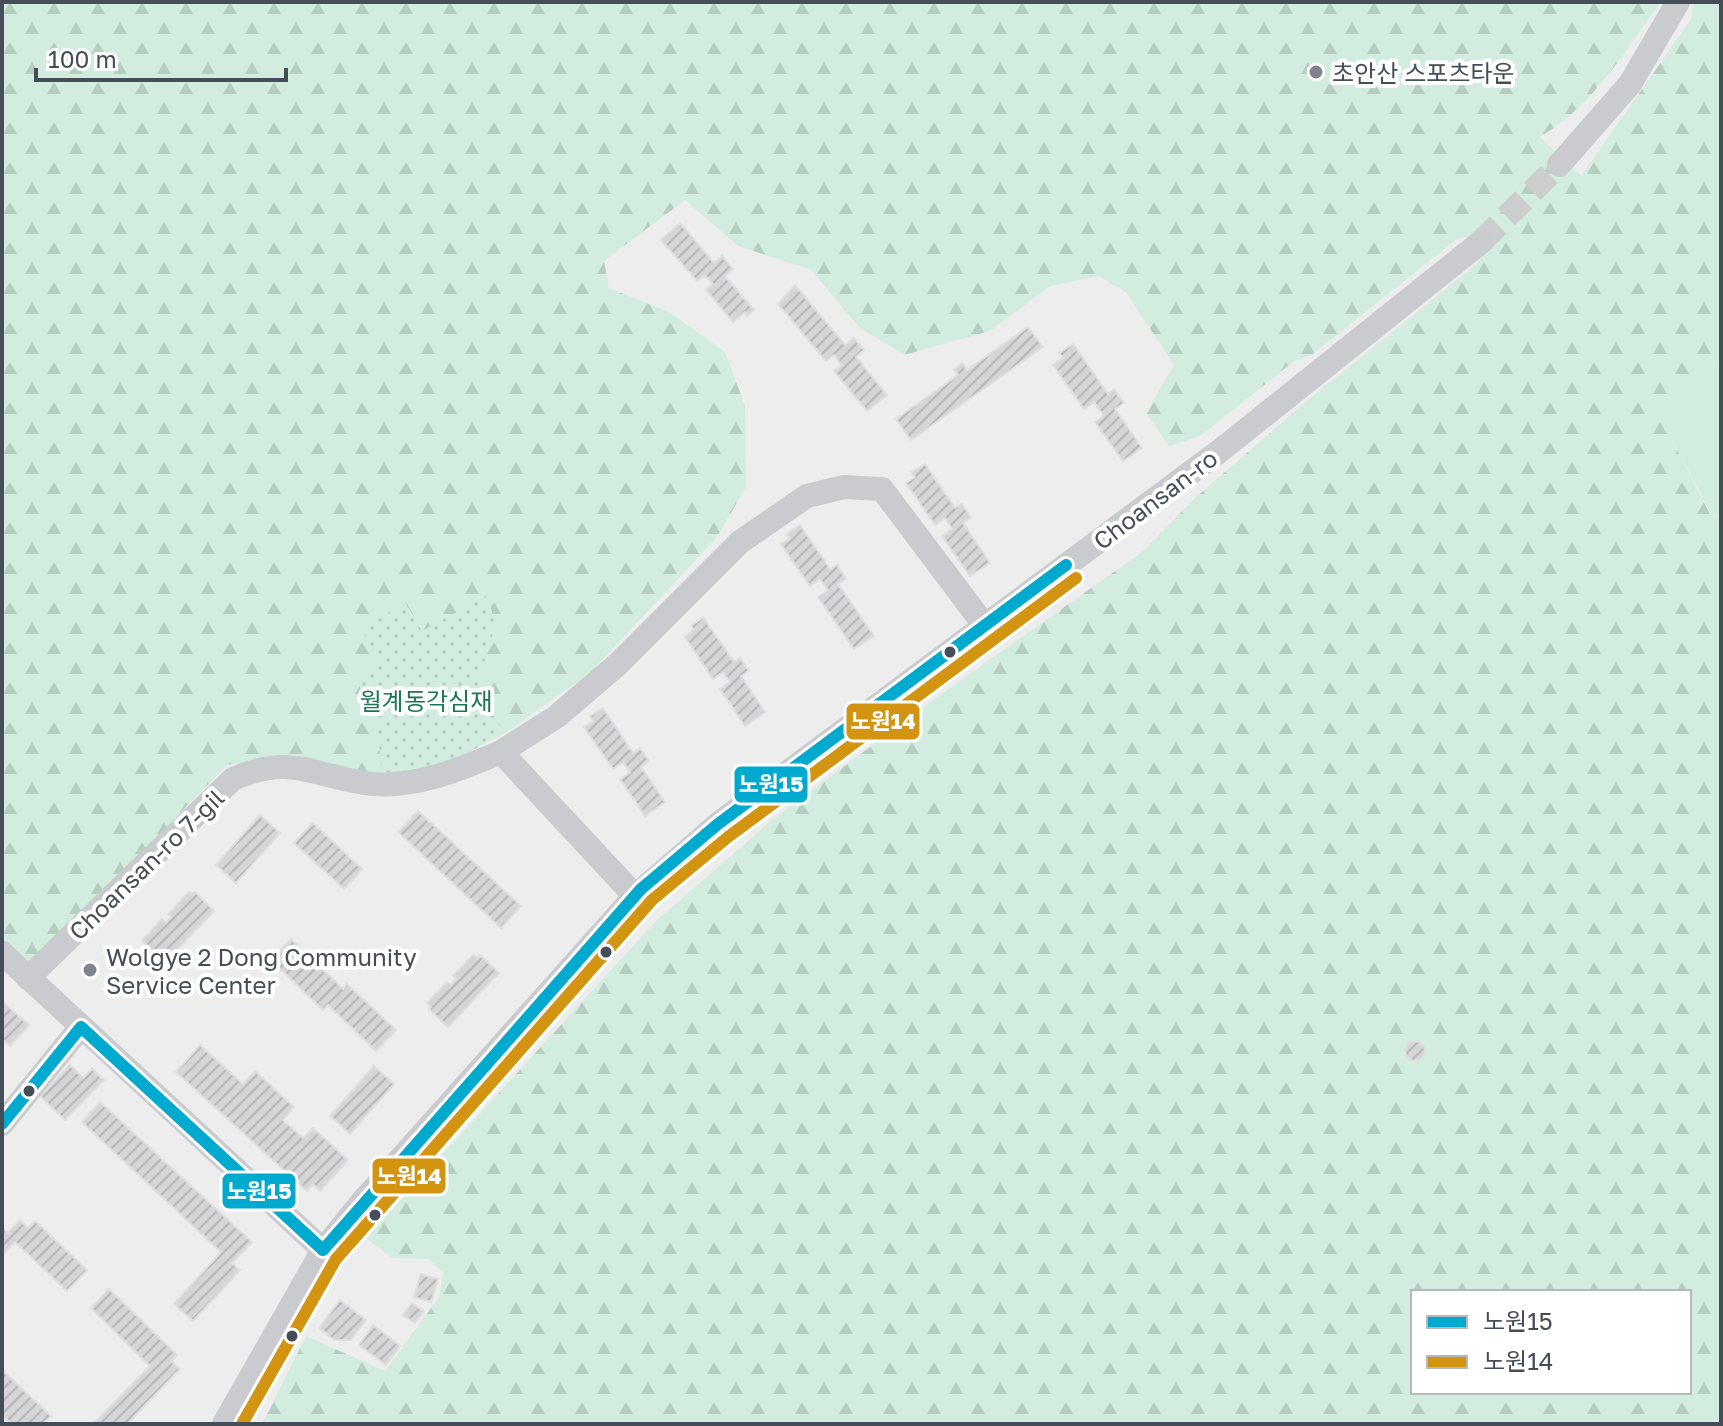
<svg xmlns="http://www.w3.org/2000/svg" width="1723" height="1426" viewBox="0 0 1723 1426" font-family="'Golos Text','Noto Sans KR',sans-serif">
	<defs>
		<pattern id="forest-firs" width="22" height="20" patternUnits="userSpaceOnUse" patternTransform="scale(2)"><rect width="22" height="20" fill="#d2eddf"/><path d="M5 1l3.5 6h-7zM16 11l3.5 6h-7z" fill="#b6cdc2"/></pattern>
		<pattern id="park-dots" width="8" height="8" patternUnits="userSpaceOnUse" patternTransform="scale(2)"><rect width="8" height="8" fill="#d2eddf"/><path d="M2 2h.1M6 6h.1" fill="none" stroke="#b6cdc2" stroke-width="1.8" stroke-linecap="round"/></pattern>
		<pattern id="building-hatch" width="6" height="6" patternUnits="userSpaceOnUse" patternTransform="scale(2)"><rect width="6" height="6" fill="#d5d5d7"/><path d="M-1 1l2-2M0 6l6-6M5 7l2-2" fill="none" stroke="#b8b8bb"/></pattern>
	</defs>
	<rect width="100%" height="100%" fill="#eeeded"/>
	<polygon fill="#d2eddf" points="1721,358 1721,518 1711,514 1663,422 1690,383"/>
	<path fill="url(#forest-firs)" fill-rule="evenodd" d="M2 2H1661C1626 50 1592 107 1540 137L1581 176 1691 19 1694 3 1721 2V358L1690 383 1663 422 1710 514 1721 518V1424H262L306 1336 385 1371 439 1297 443 1273 429 1259 392 1258 366 1238 656 921 771 821 926 705 1142 552 1195 498 1304 403 1478 263 1483 247 1474 237 1458 238 1313 354 1293 362 1200 436 1169 446 1146 413 1174 365 1126 292 1098 276 1050 286 990 331 904 355 859 327 811 270 738 246 685 200 604 261 609 288 669 312 725 352 745 406 746 487 717 537 590 673 505 733 436 769 383 775 284 756 227 765 31 966 2 940ZM1413 1292H1689V1392H1413Z"/>
	<polygon fill="url(#park-dots)" points="488,595 495,625 479,682 484,700 505,733 436,769 383,775 376,724 356,678 380,665 362,629 405,602 422,631"/>
	<g fill="url(#building-hatch)" stroke="#dfdfe0" stroke-width="2">
		<polygon points="680,223 714,263 722,256 733,269 725,276 754,310 747,316 745,312 733,322 706,290 713,284 705,275 697,281 661,240"/>
		<polygon points="795,285 845,345 854,338 864,350 856,357 887,395 867,411 834,371 842,365 834,355 826,361 778,304"/>
		<polygon points="1028,327 1043,347 911,440 896,419 958,375 954,370 962,363 967,370"/>
		<polygon points="1073,344 1108,394 1114,389 1124,403 1115,409 1142,448 1123,461 1095,422 1104,416 1094,402 1084,409 1053,365 1063,358 1059,353"/>
		<polygon points="925,464 955,508 962,504 971,517 963,523 990,563 970,576 942,536 952,529 945,518 935,525 906,483 915,477 912,472"/>
		<polygon points="800,525 830,569 837,565 846,579 838,584 874,636 854,649 818,597 828,590 820,579 810,586 781,544 790,538 787,534"/>
		<polygon points="703,617 734,662 740,658 749,671 741,676 765,712 745,726 720,689 730,682 723,672 713,679 685,637 694,630 691,626"/>
		<polygon points="603,708 633,753 640,748 649,761 641,767 665,802 645,816 620,779 630,773 623,762 613,769 584,727 593,721 590,716"/>
		<polygon points="418,811 521,906 501,928 398,832"/>
		<polygon points="260,815 280,833 236,883 216,865"/>
		<polygon points="313,823 362,869 344,889 294,843"/>
		<polygon points="189,892 192,895 195,892 214,911 163,965 142,940 162,919 166,923 171,917 168,914"/>
		<polygon points="291,939 343,989 347,984 396,1030 376,1051 328,1005 323,1010 271,960"/>
		<polygon points="474,954 477,958 480,955 499,973 448,1027 429,1009 431,1007 427,1003 447,982 451,985 456,979 453,976"/>
		<polygon points="2,1001 29,1025 10,1046 2,1039"/>
		<circle cx="1415" cy="1051" r="10"/>
		<polygon points="200,1045 243,1084 255,1071 294,1107 283,1120 303,1138 313,1128 348,1160 320,1191 313,1184 307,1191 176,1072"/>
		<polygon points="70,1065 83,1078 92,1069 104,1080 65,1120 40,1096"/>
		<polygon points="374,1066 394,1084 350,1134 330,1116"/>
		<polygon points="100,1102 252,1242 232,1263 240,1270 193,1321 174,1304 221,1252 82,1122"/>
		<polygon points="20,1220 28,1228 35,1221 87,1270 67,1291 15,1242 2,1256 2,1227 8,1233"/>
		<polygon points="421,1274 438,1279 431,1302 414,1297"/>
		<polygon points="109,1289 177,1355 171,1361 180,1369 127,1424 93,1424 150,1366 91,1308"/>
		<polygon points="340,1300 366,1320 351,1340 334,1340 319,1328"/>
		<polygon points="412,1303 424,1311 415,1323 403,1315"/>
		<polygon points="373,1325 400,1346 386,1365 359,1345"/>
		<polygon points="2,1370 51,1416 43,1424 11,1424 2,1415"/>
	</g>
	<g fill="none" stroke-linecap="round" stroke-linejoin="round">
		<polyline stroke="#cccdcf" stroke-width="24" stroke-dasharray="24 12" stroke-linecap="butt" points="1481,242 1559,165"/>
		<g stroke="#c9cbce" stroke-width="24">
			<polyline points="1559,165 1630,84 1678,2"/>
			<polyline points="501,752 556,717 617,665 740,542 807,496 844,487 882,489 985,626"/>
			<polyline points="2,953 323,1250"/>
			<path d="M28 978 233 779C291 754 308 774 364 783 411 790 459 770 501 752L635 896"/>
			<polyline points="2,1124 81,1027"/>
			<polyline points="224,1424 323,1250 361,1203 635,896 718,824 1221,450 1481,242"/>
		</g>
		<defs>
			<polyline id="bus-1" points="2,1124 81,1027 323,1250 641,889 718,824 1066,565"/>
			<polyline id="bus-2" points="242,1424 336,1259 652,900 728,837 1076,578"/>
		</defs>
		<use href="#bus-1" stroke="#fff" stroke-width="18"/>
		<use href="#bus-2" stroke="#fff" stroke-width="18"/>
		<use href="#bus-1" stroke="#00a9ce" stroke-width="12"/>
		<use href="#bus-2" stroke="#d39412" stroke-width="12"/>
	</g>
	<g fill="#80858d" stroke="#fff" stroke-width="3">
		<circle cx="1316" cy="72" r="8"/>
		<circle cx="90" cy="970" r="8"/>
	</g>
	<g fill="#454d59" stroke="#fff" stroke-width="3">
		<circle cx="950" cy="652" r="7"/>
		<circle cx="606" cy="952" r="7"/>
		<circle cx="29" cy="1091" r="7"/>
		<circle cx="375" cy="1215" r="7"/>
		<circle cx="292" cy="1336" r="7"/>
	</g>
	<g text-anchor="middle" dominant-baseline="central" stroke-width="8" stroke-linejoin="round" paint-order="stroke">
		<g font-size="24" fill="#454d59" stroke="#fff" text-anchor="start">
			<text x="1332" y="72">초안산 스포츠타운</text>
			<text x="106" y="956">Wolgye 2 Dong Community<tspan x="106" dy="28">Service Center</tspan></text>
		</g>
		<g font-size="24" fill="#454d59" stroke="#fff">
			<text transform="translate(1155 499) rotate(-37)">Choansan-ro</text>
			<text transform="translate(146 864) rotate(-44)">Choansan-ro 7-gil</text>
		</g>
		<g font-size="24" fill="#197753" stroke="#fff">
			<text x="426" y="700">월계동각심재</text>
		</g>
	</g>
	<g stroke="#fff" stroke-width="3">
		<rect x="845" y="702" width="76" height="39" rx="8" fill="#d39412"/>
		<rect x="733" y="765" width="76" height="39" rx="8" fill="#00a9ce"/>
		<rect x="371" y="1157" width="76" height="38" rx="8" fill="#d39412"/>
		<rect x="221" y="1172" width="76" height="38" rx="8" fill="#00a9ce"/>
	</g>
	<g font-size="22" text-anchor="middle" font-weight="bold" fill="#fff">
		<text x="883" y="729">노원14</text>
		<text x="771" y="792">노원15</text>
		<text x="409" y="1184">노원14</text>
		<text x="259" y="1199">노원15</text>
	</g>
	<rect width="1723" height="1426" fill="none" stroke="#454d59" stroke-width="8"/>
	<rect x="1411" y="1290" width="280" height="104" fill="#ffffff" stroke="#b5b8bd" stroke-width="2"/>
	<rect x="1427" y="1316" width="40" height="12" fill="#00a9ce" stroke="#b5b8bd" stroke-width="2"/>
	<text x="1483" y="1330" font-size="24" fill="#454d59">노원15</text>
	<rect x="1427" y="1356" width="40" height="12" fill="#d39412" stroke="#b5b8bd" stroke-width="2"/>
	<text x="1483" y="1370" font-size="24" fill="#454d59">노원14</text>
	<path d="M36 68v12h250v-12" fill="none" stroke="#454d59" stroke-width="4"/>
	<text x="48" y="68" font-size="24" fill="#454d59" stroke="#ffffff" stroke-width="6" paint-order="stroke">100 m</text>
</svg>
